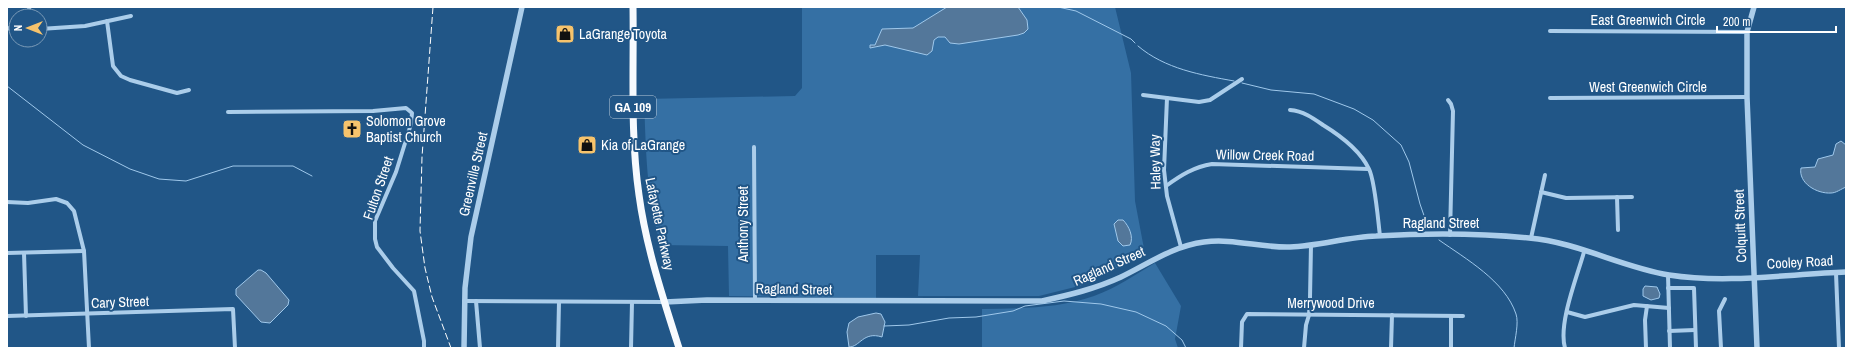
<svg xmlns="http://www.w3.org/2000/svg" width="1853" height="355" viewBox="0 0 1853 355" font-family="'Archivo Narrow',sans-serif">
	<rect width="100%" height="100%" fill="#215687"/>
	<g fill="#3570a4">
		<path d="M802 7H1115L1131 73 1135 201 1145 254 1083 285 1039 296H918L920 255H876V298L729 296 728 246 661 245C646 198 646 148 644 99L795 96 802 88Z"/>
		<path d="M1155 263 1181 306 1175 339 1178 348H982V309C1019 308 1058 309 1094 296 1116 288 1135 275 1155 263Z"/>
	</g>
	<g fill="#53779a" stroke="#9fc8eb">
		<polygon points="947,7 1018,7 1027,20 1028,29 1024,33 1018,35 959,44 950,43 945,37 938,37 934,40 932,51 927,55 885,45 870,48 870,45 875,45 882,29 913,28"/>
		<path d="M1841 141 1846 145V187C1841 189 1836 193 1831 193 1817 194 1798 183 1801 168L1815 167 1818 159 1833 155 1836 144Z"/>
		<path d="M1118 220H1123C1129 226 1134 237 1130 245L1123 246 1118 241 1114 224Z"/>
		<polygon points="258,270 261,270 266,273 289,300 288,305 270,323 261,322 236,295 236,289"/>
		<polygon points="1645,286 1657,287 1660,294 1659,298 1651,300 1643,296 1643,289"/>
		<path d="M876 313 881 314 885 322 882 337C863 331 860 347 849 347L847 332 849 323 858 317Z"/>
	</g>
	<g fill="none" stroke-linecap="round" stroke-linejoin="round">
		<g stroke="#9fc8eb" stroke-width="1">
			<polyline points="1058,7 1076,11 1131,39 1135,43"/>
			<path d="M1138 46C1165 69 1201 75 1234 81"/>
			<polyline points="1242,83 1271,90 1314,94 1354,109 1373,120 1401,145 1409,162 1420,204 1428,227"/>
			<polyline points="7,86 83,145 130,169 159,179 186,181 233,166 293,166 312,176"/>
			<path d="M1439 240C1466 259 1505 281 1516 314 1519 323 1515 338 1514 348"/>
			<polyline points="884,326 909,325 949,318 976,317 1013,311 1025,306 1064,301 1101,304 1136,312 1166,326 1182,340 1186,348"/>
		</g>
		<g stroke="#abcdea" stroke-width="4">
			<polyline points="29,7 30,16"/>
			<polyline points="107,21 113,66 121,76 130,80 177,93 189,90"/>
			<polyline points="7,28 16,30"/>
			<polyline points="40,29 85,26 131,16"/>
			<polyline points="1550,31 1747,32"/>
			<polyline points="1143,95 1199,102 1210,100 1242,79"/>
			<polyline points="1167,98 1164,170 1167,196 1181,247"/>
			<polyline points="1550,98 1747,97"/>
			<polyline points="1448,100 1451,104 1453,111 1450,235"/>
			<path d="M1290 110C1303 111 1313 118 1323 125 1341 136 1360 150 1369 169 1375 181 1378 220 1380 236"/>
			<polyline points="228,112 373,111 406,108 412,113 411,124 396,172 375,221 375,239 377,247 393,268 414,291 424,341 424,348"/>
			<polyline points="754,147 755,300"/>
			<path d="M1166 186C1181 175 1194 167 1212 164L1368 169"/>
			<polyline points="1541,192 1566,198 1632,197"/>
			<polyline points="1617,197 1618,230"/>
			<polyline points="7,202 28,203 56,199 67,203 74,211 84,251 89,348"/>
			<polyline points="1531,238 1545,175"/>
			<polyline points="7,253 84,251"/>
			<polyline points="24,253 26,316"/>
			<polyline points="1836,273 1839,348"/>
			<polyline points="1668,275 1670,348"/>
			<polyline points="1668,288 1694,288 1696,348"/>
			<polyline points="464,301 665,302"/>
			<polyline points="476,301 480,348"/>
			<polyline points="1567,312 1585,317 1634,305 1669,308"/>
			<polyline points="7,316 233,309 235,348"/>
			<polyline points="1451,316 1451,348"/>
			<polyline points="1669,331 1695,330"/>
			<polyline points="558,348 559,302"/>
			<polyline points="631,348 632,302"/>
			<polyline points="1241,348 1242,322 1247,314 1463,316"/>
			<polyline points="1304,348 1306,325 1309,315 1310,298 1311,245"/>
			<polyline points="1391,348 1392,315"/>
			<path d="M1565 348C1558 324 1577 277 1584 252"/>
			<polyline points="1646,348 1645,320 1647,306"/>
			<polyline points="1721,348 1719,311 1725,299"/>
		</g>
		<g stroke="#abcdea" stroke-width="5.5">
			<polyline points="1754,7 1747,32 1747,97 1757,348"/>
			<path d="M665 302 707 300 1042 301C1069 295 1095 289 1121 277 1148 264 1173 246 1204 242 1233 238 1261 248 1290 247 1319 246 1347 237 1376 236 1426 233 1479 233 1529 238 1577 242 1621 267 1669 275 1727 284 1788 274 1846 272"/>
			<polyline points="464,348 465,288 471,237 522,7"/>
		</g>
		<path stroke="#f7fafe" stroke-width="7" d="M633 7C634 70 630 133 639 195 646 247 663 298 679 348"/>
		<polyline stroke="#fff" stroke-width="1" stroke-dasharray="7 3" stroke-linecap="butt" points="433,7 422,157 420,231 425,268 432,297 451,348"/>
	</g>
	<defs>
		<symbol id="shop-square" viewBox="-11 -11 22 22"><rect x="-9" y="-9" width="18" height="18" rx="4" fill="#f6c36c" stroke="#215687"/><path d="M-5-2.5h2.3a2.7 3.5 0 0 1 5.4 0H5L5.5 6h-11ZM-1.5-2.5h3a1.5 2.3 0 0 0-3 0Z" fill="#111"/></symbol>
		<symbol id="church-square" viewBox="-11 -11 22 22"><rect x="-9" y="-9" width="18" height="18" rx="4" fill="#f6c36c" stroke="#215687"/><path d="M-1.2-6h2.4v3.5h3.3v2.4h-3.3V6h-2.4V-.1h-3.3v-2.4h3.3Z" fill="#111"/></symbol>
	</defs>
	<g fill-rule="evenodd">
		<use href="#shop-square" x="554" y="23" width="22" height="22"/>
		<use href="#church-square" x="341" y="118" width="22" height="22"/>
		<use href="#shop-square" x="576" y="134" width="22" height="22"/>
	</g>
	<g text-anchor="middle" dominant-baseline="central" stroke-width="4" stroke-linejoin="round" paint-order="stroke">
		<rect fill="#215687" stroke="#bcccdb" stroke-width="1" x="610" y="96" width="46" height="22" rx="3"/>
		<g font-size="13" font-weight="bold" fill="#fff">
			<text x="633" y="107">GA 109</text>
		</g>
		<g font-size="14" fill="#fff" stroke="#215687">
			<text x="1648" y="20">East Greenwich Circle</text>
			<text x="1648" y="87">West Greenwich Circle</text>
			<text transform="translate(1265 155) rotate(1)">Willow Creek Road</text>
			<text transform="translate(1155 162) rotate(-91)">Haley Way</text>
			<text transform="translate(473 174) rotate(-77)">Greenville Street</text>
			<text transform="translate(378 188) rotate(-71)">Fulton Street</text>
			<text x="1441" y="223">Ragland Street</text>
			<text transform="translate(660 224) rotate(78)">Lafayette Parkway</text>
			<text transform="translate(743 224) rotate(-90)">Anthony Street</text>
			<text transform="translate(1740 226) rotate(-92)">Colquitt Street</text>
			<text transform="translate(1800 262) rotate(-3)">Cooley Road</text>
			<text transform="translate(1109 266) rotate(-24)">Ragland Street</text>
			<text transform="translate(794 289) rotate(1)">Ragland Street</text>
			<text transform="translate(120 302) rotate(-2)">Cary Street</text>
			<text x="1331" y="303">Merrywood Drive</text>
		</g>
		<g font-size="14" fill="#fff" stroke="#215687" text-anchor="start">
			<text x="579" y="34">LaGrange Toyota</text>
			<text x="366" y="121">Solomon Grove<tspan x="366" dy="16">Baptist Church</tspan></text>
			<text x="601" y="145">Kia of LaGrange</text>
		</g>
	</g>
	<rect width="1853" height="355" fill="none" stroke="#ffffff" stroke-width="16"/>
	<g transform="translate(28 28) rotate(270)"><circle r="19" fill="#215687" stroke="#7a9ab7"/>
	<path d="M0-3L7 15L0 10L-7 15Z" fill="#f6c36c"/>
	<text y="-6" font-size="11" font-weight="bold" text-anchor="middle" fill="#ffffff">N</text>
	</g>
	<path d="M1717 26v6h119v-6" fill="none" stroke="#ffffff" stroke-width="2"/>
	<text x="1723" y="26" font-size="12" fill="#ffffff" stroke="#215687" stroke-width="3" paint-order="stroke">200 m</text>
</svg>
